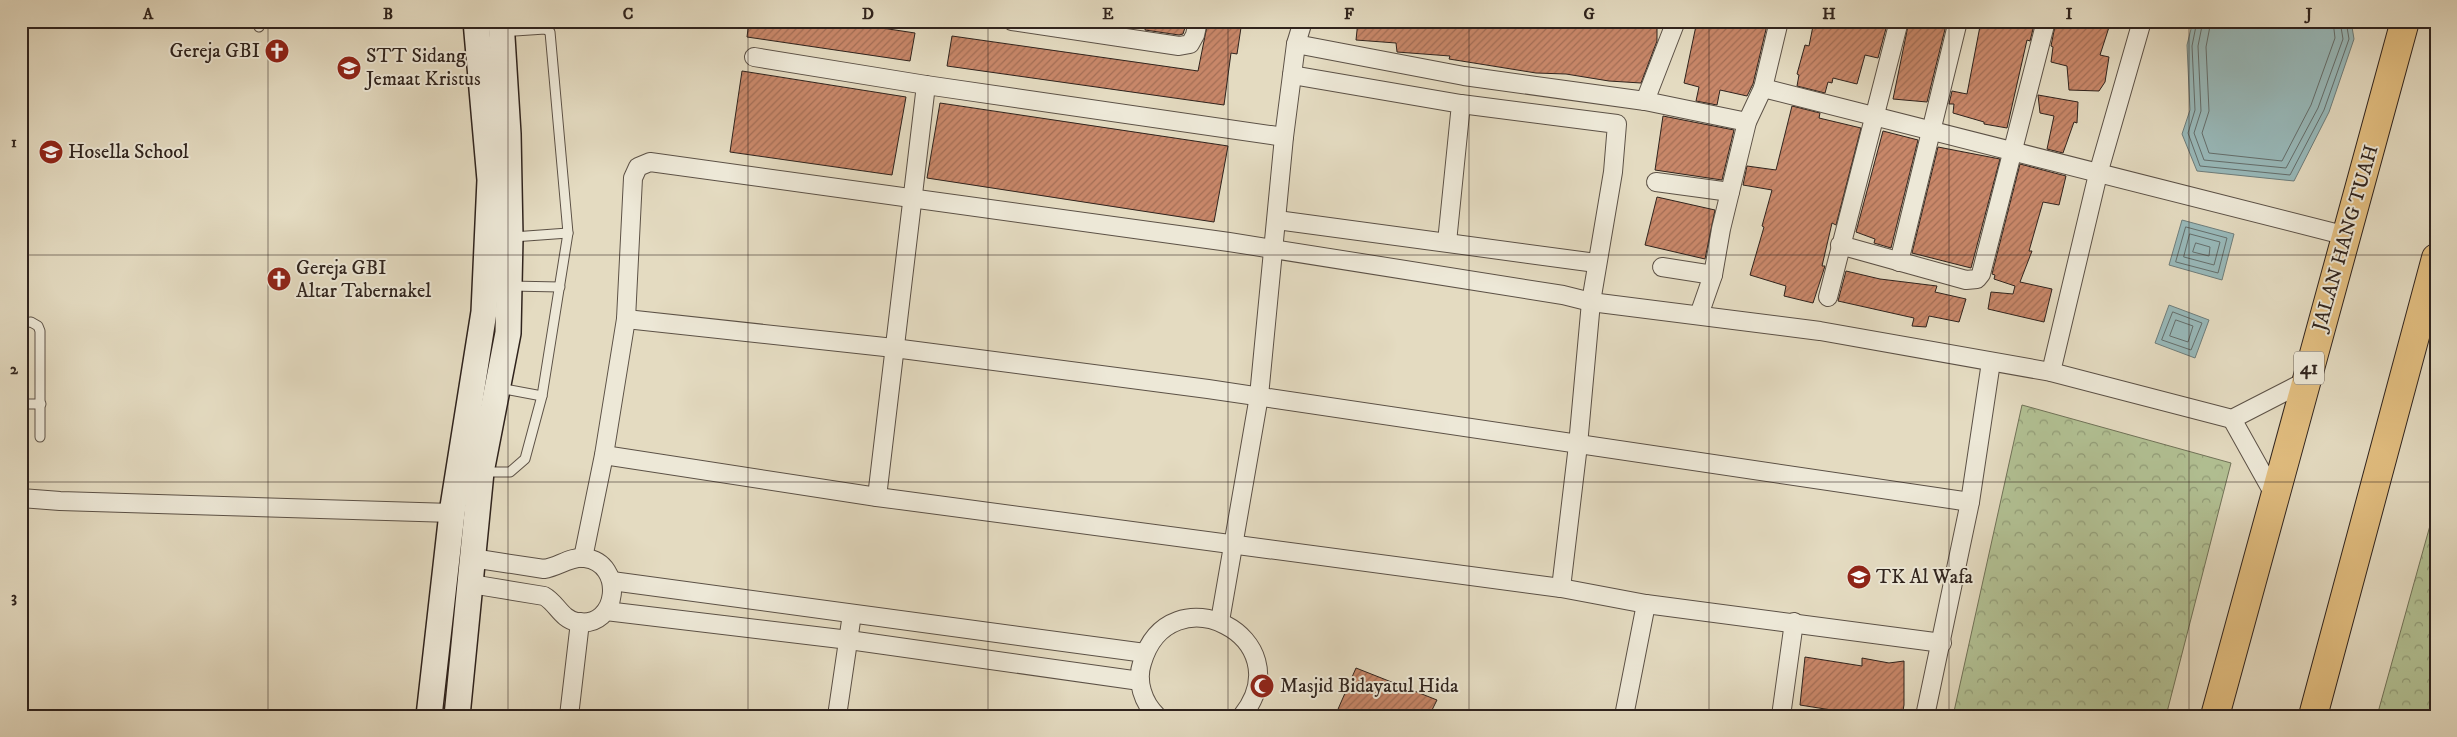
<svg xmlns="http://www.w3.org/2000/svg" width="2457" height="737" viewBox="0 0 2457 737" font-family="'IM FELL DW Pica',serif">
	<defs>
		<pattern id="forest-crowns" width="20" height="18" patternUnits="userSpaceOnUse" patternTransform="scale(1.25)"><rect width="20" height="18" fill="#b2c194"/><path d="M2 6a3 3 0 1 1 6 0M12 15a3 3 0 1 1 6 0" fill="none" stroke="#919c78"/></pattern>
		<pattern id="building-hatch" width="6" height="6" patternUnits="userSpaceOnUse" patternTransform="scale(1.25)"><rect width="6" height="6" fill="#c88769"/><path d="M-1 1l2-2M0 6l6-6M5 7l2-2" fill="none" stroke="#a36e56"/></pattern>
	</defs>
	<rect width="100%" height="100%" fill="#e4dbc1"/>
	<filter id="stains"><feTurbulence type="fractalNoise" baseFrequency=".004" numOctaves="4"/><feColorMatrix values="0 0 0 0 .2 0 0 0 0 .09 0 0 0 0 .02 0 0 0 .5 -.17"/></filter>
	<radialGradient id="worn" r=".72"><stop offset=".6" stop-color="#630" stop-opacity="0"/><stop offset="1" stop-color="#630" stop-opacity=".3"/></radialGradient>
	<g fill="url(#forest-crowns)" stroke="#707258">
		<polygon points="2022,405 2231,463 2166,716 1953,716"/>
		<polygon points="2436,504 2436,716 2377,716"/>
	</g>
	<g fill="#98b9ba" stroke="#6e7d7b">
		<polygon points="2193,21 2351,21 2354,39 2329,112 2294,181 2197,171 2182,134 2190,110 2187,45"/>
		<polygon points="2182,220 2234,234 2222,280 2169,265"/>
		<polygon points="2169,305 2209,320 2195,358 2155,343"/>
	</g>
	<g fill="none" stroke-linecap="round" stroke-linejoin="round">
		<g stroke="#646e6c" stroke-width="1">
			<polyline points="2197,21 2192,46 2195,110 2188,133 2200,166 2290,175 2324,110 2349,39 2346,21"/>
			<polyline points="2203,21 2198,46 2201,111 2194,133 2204,160 2286,168 2318,108 2343,39 2340,21"/>
			<polyline points="2211,21 2206,47 2209,111 2202,133 2209,153 2282,161 2311,105 2335,38 2333,21"/>
			<polygon points="2186,227 2227,238 2218,273 2176,262"/>
			<polygon points="2190,234 2220,242 2214,265 2184,257"/>
			<polygon points="2196,243 2210,247 2209,256 2193,252"/>
			<polygon points="2173,312 2202,323 2191,350 2162,340"/>
			<polygon points="2176,320 2193,326 2188,342 2170,336"/>
		</g>
	</g>
	<g fill="url(#building-hatch)" stroke="#2f231d">
		<polygon points="749,21 836,21 915,33 910,61 747,37"/>
		<polygon points="1146,21 1187,21 1183,34 1179,35 1145,30"/>
		<polygon points="1208,21 1242,21 1237,54 1231,53 1224,105 947,66 952,36 1198,71"/>
		<polygon points="1358,21 1574,21 1615,24 1614,27 1657,27 1657,41 1641,83 1609,81 1566,74 1536,73 1449,59 1450,56 1397,52 1396,43 1356,40"/>
		<polygon points="1697,21 1768,21 1753,84 1747,96 1720,90 1717,105 1696,101 1699,87 1684,83"/>
		<polygon points="1814,21 1888,21 1878,58 1865,55 1857,84 1833,78 1832,83 1828,82 1825,93 1797,86 1799,75 1797,74 1805,45 1809,46"/>
		<polygon points="1909,21 1947,21 1927,102 1893,99"/>
		<polygon points="1981,21 2035,21 2030,41 2027,40 2007,128 1984,124 1984,122 1953,113 1954,104 1949,104 1952,91 1967,94"/>
		<polygon points="2056,21 2111,21 2100,55 2109,57 2105,82 2099,91 2069,90 2067,66 2051,62 2053,47 2051,46"/>
		<polygon points="742,71 906,97 892,175 730,152"/>
		<polygon points="2038,95 2078,102 2077,123 2074,122 2063,153 2047,149 2054,116 2040,113"/>
		<polygon points="940,103 1228,146 1214,222 927,178"/>
		<polygon points="1792,106 1820,113 1819,118 1861,128 1836,225 1832,223 1822,266 1825,266 1813,303 1784,296 1786,286 1750,275 1764,227 1762,226 1772,190 1743,185 1747,166 1776,170"/>
		<polygon points="1663,116 1734,130 1722,180 1655,170"/>
		<polygon points="1883,131 1918,140 1891,248 1874,243 1875,239 1856,232"/>
		<polygon points="1938,147 2000,159 1971,268 1912,253"/>
		<polygon points="2020,164 2066,176 2059,205 2043,202 2029,251 2032,251 2020,282 2052,289 2044,322 1988,309 1991,292 2013,294 2015,286 1994,279 1995,275 1992,274"/>
		<polygon points="1657,197 1715,210 1705,259 1645,245"/>
		<polygon points="1846,271 1880,279 1937,286 1935,292 1966,299 1959,322 1929,316 1926,327 1912,326 1914,318 1838,301"/>
		<polygon points="1805,657 1862,666 1862,658 1889,663 1904,661 1904,705 1902,716 1869,716 1800,705"/>
		<polygon points="1356,668 1437,700 1429,716 1335,716"/>
	</g>
	<g fill="none" stroke-linecap="round" stroke-linejoin="round">
		<defs>
			<g id="service">
				<polyline points="259,27 261,21"/>
				<polyline points="513,237 568,233"/>
				<polyline points="510,286 560,287"/>
				<polyline points="21,323 31,322 38,326 40,331 40,437"/>
				<polyline points="499,388 542,396"/>
				<polyline points="21,404 41,404"/>
				<polyline points="482,472 510,472 525,459 542,396 568,233 550,32 545,29 502,32"/>
			</g>
			<g id="minor">
				<polyline points="1012,21 1179,46 1190,44 1195,35 1198,21"/>
				<polyline points="1296,44 1464,76 1645,101 1747,122"/>
				<polyline points="754,57 926,85 1284,137"/>
				<polyline points="1292,75 1461,104 1447,242"/>
				<polyline points="1763,88 2347,236"/>
				<polyline points="1645,101 1676,21"/>
				<polyline points="1461,104 1617,124 1613,172 1591,302 1578,445 1561,588"/>
				<polyline points="1656,182 1730,192"/>
				<polyline points="1277,220 1596,263"/>
				<polyline points="1840,245 1966,280 1977,279 1981,274 2046,21"/>
				<polyline points="1899,262 1958,21"/>
				<polyline points="1662,267 1713,275"/>
				<polyline points="1828,297 1899,21"/>
				<polyline points="1699,315 1713,275 1721,229 1747,122 1763,88 1779,21"/>
				<polyline points="626,319 894,348 1208,389 1970,502"/>
				<polyline points="2051,372 2098,174 2142,21"/>
				<polyline points="2232,419 2275,496"/>
				<polyline points="604,455 877,497 1561,588 1646,604 1942,643"/>
				<polyline points="877,497 926,85"/>
				<polyline points="21,498 60,501 452,513"/>
				<polyline points="583,558 604,455 626,319 633,178 638,167 650,162 1229,242 1563,295 1591,302 1820,331 2051,372 2232,419 2306,381"/>
				<polyline points="612,581 1145,653"/>
				<path d="M471 584 544 596C557 603 561 619 577 622 619 629 625 563 585 558 571 556 558 567 544 569L472 558"/>
				<polyline points="606,611 849,640 1140,681"/>
				<polyline points="1220,621 1259,396 1284,137 1296,44 1303,21"/>
				<polyline points="569,716 580,622"/>
				<polyline points="837,716 852,614"/>
				<path d="M1157 716C1143 703 1136 681 1142 663 1169 570 1304 637 1242 716"/>
				<polyline points="1624,716 1646,604"/>
				<polyline points="1781,716 1794,622"/>
				<polyline points="1925,716 1970,502 1991,362"/>
			</g>
			<g id="secondary">
				<polyline points="429,716 452,513 484,312 490,180 476,21"/>
				<polyline points="457,716 481,472 508,333 510,237 508,134 501,21"/>
			</g>
			<g id="trunk">
				<polyline points="2215,716 2405,21"/>
				<polyline points="2313,716 2436,258"/>
			</g>
		</defs>
		<use href="#service" stroke="#5c5146" stroke-width="11"/>
		<use href="#minor" stroke="#5c5146" stroke-width="20"/>
		<use href="#secondary" stroke="#2f231d" stroke-width="28"/>
		<use href="#trunk" stroke="#2f231d" stroke-width="30"/>
		<use href="#service" stroke="#ede8d7" stroke-width="9"/>
		<use href="#minor" stroke="#ede8d7" stroke-width="18"/>
		<use href="#secondary" stroke="#ede8d7" stroke-width="25"/>
		<use href="#trunk" stroke="#e2be80" stroke-width="28"/>
	</g>
	<path fill="none" stroke="#2f231d" stroke-width="1" stroke-opacity="0.55" d="M268 21V716M508 21V716M748 21V716M988 21V716M1228 21V716M1469 21V716M1709 21V716M1949 21V716M2189 21V716M21 255H2436M21 482H2436"/>
	<defs>
		<symbol id="church-disc" viewBox="-11 -11 22 22"><circle r="9.5" fill="#8f2418" stroke="#ede8d7"/><path d="M-1.2-6h2.4v3.5h3.3v2.4h-3.3V6h-2.4V-.1h-3.3v-2.4h3.3Z" fill="#fff"/></symbol>
		<symbol id="university-disc" viewBox="-11 -11 22 22"><circle r="9.5" fill="#8f2418" stroke="#ede8d7"/><path d="M0-5L7-2L0 1L-7-2ZM-4 1L0 2.5L4 1V4Q0 6-4 4Z" fill="#fff"/></symbol>
		<symbol id="school-disc" viewBox="-11 -11 22 22"><circle r="9.5" fill="#8f2418" stroke="#ede8d7"/><path d="M0-5L7-2L0 1L-7-2ZM-4 1L0 2.5L4 1V4Q0 6-4 4Z" fill="#fff"/></symbol>
		<symbol id="mosque-disc" viewBox="-11 -11 22 22"><circle r="9.5" fill="#8f2418" stroke="#ede8d7"/><path d="M3.5-4.9A6 6 0 1 0 3.5 4.9A5 5 0 1 1 3.5-4.9Z" fill="#fff"/></symbol>
	</defs>
	<g fill-rule="evenodd">
		<use href="#church-disc" x="263" y="37" width="28" height="28"/>
		<use href="#university-disc" x="335" y="54" width="28" height="28"/>
		<use href="#school-disc" x="37" y="138" width="28" height="28"/>
		<use href="#church-disc" x="265" y="265" width="28" height="28"/>
		<use href="#school-disc" x="1845" y="563" width="28" height="28"/>
		<use href="#mosque-disc" x="1248" y="672" width="28" height="28"/>
	</g>
	<g text-anchor="middle" dominant-baseline="central" stroke-width="4" stroke-linejoin="round" paint-order="stroke">
		<rect fill="#ede8d7" stroke="#685e55" stroke-width="1" x="2294" y="351.5" width="30" height="33" rx="4"/>
		<g font-size="19" font-weight="bold" fill="#2f231d">
			<text x="2309" y="368">41</text>
		</g>
		<g font-size="20" fill="#2f231d" stroke="#ede8d7" text-anchor="start">
			<text x="260" y="51" text-anchor="end">Gereja GBI</text>
			<text x="366" y="56">STT Sidang<tspan x="366" dy="23">Jemaat Kristus</tspan></text>
			<text x="68" y="152">Hosella School</text>
			<text x="296" y="268">Gereja GBI<tspan x="296" dy="23">Altar Tabernakel</tspan></text>
			<text x="1876" y="577">TK Al Wafa</text>
			<text x="1280" y="686">Masjid Bidayatul Hida</text>
		</g>
		<g font-size="20" fill="#2f231d" stroke="#ede8d7">
			<text transform="translate(2346 238) rotate(-74)">JALAN HANG TUAH</text>
		</g>
	</g>
	<rect width="2457" height="737" fill="none" stroke="#e4dbc1" stroke-width="55"/>
	<rect x="28" y="28" width="2402" height="682" fill="none" stroke="#2f231d" stroke-width="2"/>
	<g font-size="16" text-anchor="middle" font-weight="bold" fill="#2f231d">
		<text x="148" y="19">A</text>
		<text x="388" y="19">B</text>
		<text x="628" y="19">C</text>
		<text x="868" y="19">D</text>
		<text x="1108" y="19">E</text>
		<text x="1349" y="19">F</text>
		<text x="1589" y="19">G</text>
		<text x="1829" y="19">H</text>
		<text x="2069" y="19">I</text>
		<text x="2309" y="19">J</text>
		<text x="14" y="147">1</text>
		<text x="14" y="374">2</text>
		<text x="14" y="602">3</text>
	</g>
	<rect width="100%" height="100%" filter="url(#stains)"/>
	<rect width="100%" height="100%" fill="url(#worn)"/>
</svg>
